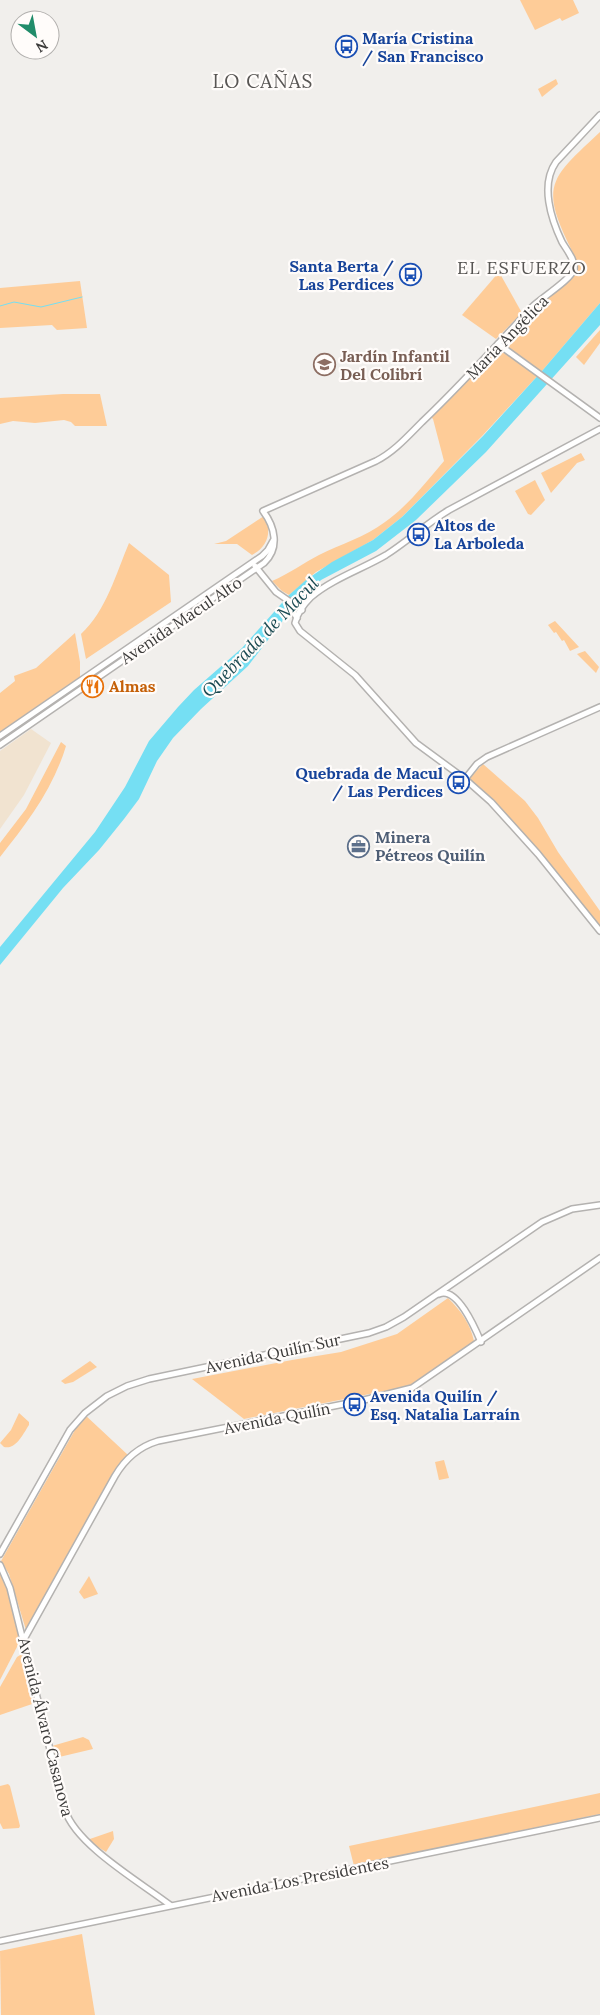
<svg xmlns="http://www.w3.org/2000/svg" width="600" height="2015" viewBox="0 0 600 2015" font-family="Lora,serif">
	<rect width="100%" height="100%" fill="#f1efec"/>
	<polygon fill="#f1e3d0" points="31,729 51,743 24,795 0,829 0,751"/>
	<g fill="#fecc98">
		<polygon points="520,0 573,0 579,13 562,21 560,18 535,30"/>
		<polygon points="556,79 558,84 542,97 538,89"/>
		<path d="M600 132V303L542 371 483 435 402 517 373 540 316 572 289 595 282 591 272 581C289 574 303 563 319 555 341 544 365 537 385 522 408 506 426 482 444 461L433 419 431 417 539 305 577 273C580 265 575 258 572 251 539 185 550 179 600 132Z"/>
		<polygon points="499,272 522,313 496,339 462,315"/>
		<polygon points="80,281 87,328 57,330 52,325 0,328 0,288"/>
		<polygon points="600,330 600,343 584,365 576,357"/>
		<polygon points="63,394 100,394 107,426 75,426 71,422 64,420 35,423 13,421 0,424 0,398"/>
		<polygon points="581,453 585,460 577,463 551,493 541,473"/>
		<polygon points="535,480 545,500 531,515 528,514 515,491"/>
		<path d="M264 516C273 532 267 547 252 555L237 544H214L226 541Z"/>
		<path d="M129 543 169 575 171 602 86 659 81 634C106 611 116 574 129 543Z"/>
		<polygon points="555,621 579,647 570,651 564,640 562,641 556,632 554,633 548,625"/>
		<polygon points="75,633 80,662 80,679 0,734 0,693 15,681 14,676 36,668"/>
		<polygon points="585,651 599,667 596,673 577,654"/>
		<path d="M61 742 66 746C53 789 27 823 0 857V843L26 809Z"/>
		<polygon points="483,764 525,801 538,818 558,852 600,911 600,927 538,851 469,779"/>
		<path d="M448 1298C461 1311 470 1323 474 1341L415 1385 244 1419 192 1379 292 1360 341 1352 397 1334Z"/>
		<polygon points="90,1361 97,1367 73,1382 65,1384 61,1381"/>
		<path d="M19 1413 29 1422V1425C23 1434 16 1450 4 1447L0 1443 11 1430Z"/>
		<polygon points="84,1414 128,1455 115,1473 26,1630 9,1574 1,1561"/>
		<polygon points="444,1460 449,1478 439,1480 435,1462"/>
		<polygon points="0,1571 5,1581 20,1641 0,1680"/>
		<polygon points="89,1576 98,1594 84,1599 79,1592"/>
		<polygon points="22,1654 25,1659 35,1703 0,1715 0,1687 17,1657"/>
		<polygon points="83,1737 89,1740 93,1749 55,1758 52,1746"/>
		<polygon points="8,1784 10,1786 20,1826 19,1828 3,1829 0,1823 0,1786"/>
		<polygon points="600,1793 600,1814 354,1866 349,1846"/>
		<polygon points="113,1831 114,1839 106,1852 87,1840"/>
		<polygon points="82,1934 95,2015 1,2015 0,1951"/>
	</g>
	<polygon fill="#75dff3" points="600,303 600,325 486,452 416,520 376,551 321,580 284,619 248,666 201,709 173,738 157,761 139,799 124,819 99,850 63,888 0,965 0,947 95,832 125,787 149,741 178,707 194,690 242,648 289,595 306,580 332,562 373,540 402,517 483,436 542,371"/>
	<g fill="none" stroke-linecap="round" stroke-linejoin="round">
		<polyline stroke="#75dff3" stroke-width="1" points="0,306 14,302 41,307 82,297"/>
		<defs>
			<g id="tertiary">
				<polyline points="498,344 600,418"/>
				<path d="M600 429 449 510C427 523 408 541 386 555 362 569 332 579 311 597 304 604 297 614 295 623L300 631 355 675 416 743 465 779 491 802 538 854 600 931"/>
				<polyline points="255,566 276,592 302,610"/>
				<polyline points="288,603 297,618"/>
				<polyline points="0,736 262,556 268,550 273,541"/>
				<path d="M0 745 264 563C280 548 275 527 263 511L376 461C394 452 408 436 422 422 461 385 496 346 532 307 541 298 572 279 574 269 576 261 566 249 562 242 551 219 540 185 556 162L600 115"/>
				<polyline points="465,779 477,764 487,757 600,707"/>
				<path d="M439 1294C457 1286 475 1328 481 1342"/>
				<polyline points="0,1554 70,1430 85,1413 107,1396 127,1386 149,1379 369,1333 386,1327 404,1317 542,1222 572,1209 600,1205"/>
				<path d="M0 1565 10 1588 65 1810C76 1845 140 1882 170 1905"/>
				<path d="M23 1641 115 1476C125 1459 138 1447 158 1441L364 1400 412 1388 600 1258"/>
				<polyline points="0,1941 600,1818"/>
			</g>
		</defs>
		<use href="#tertiary" stroke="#b4b2b0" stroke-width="8"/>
		<use href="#tertiary" stroke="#fff" stroke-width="5"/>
	</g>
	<defs>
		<symbol id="bus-ring" viewBox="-11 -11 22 22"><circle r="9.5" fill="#fffcfa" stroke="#1a4fb4" stroke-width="1.5"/><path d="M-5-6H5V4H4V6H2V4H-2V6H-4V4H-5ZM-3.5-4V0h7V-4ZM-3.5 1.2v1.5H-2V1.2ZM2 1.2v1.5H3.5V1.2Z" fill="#1a4fb4"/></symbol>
		<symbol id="school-ring" viewBox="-11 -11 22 22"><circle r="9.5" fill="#fffcfa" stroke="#8d6e63" stroke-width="1.5"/><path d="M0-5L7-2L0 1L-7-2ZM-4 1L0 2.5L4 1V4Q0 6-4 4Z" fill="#8d6e63"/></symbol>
		<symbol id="restaurant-ring" viewBox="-11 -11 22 22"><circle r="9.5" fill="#fffcfa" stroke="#e8710a" stroke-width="1.5"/><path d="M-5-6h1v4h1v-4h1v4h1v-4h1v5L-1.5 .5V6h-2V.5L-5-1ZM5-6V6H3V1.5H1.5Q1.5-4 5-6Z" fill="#e8710a"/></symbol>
		<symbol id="office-ring" viewBox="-11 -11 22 22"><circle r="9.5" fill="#fffcfa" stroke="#5c6f8a" stroke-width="1.5"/><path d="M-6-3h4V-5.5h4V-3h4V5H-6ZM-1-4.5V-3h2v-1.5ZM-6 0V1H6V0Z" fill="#5c6f8a"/></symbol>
	</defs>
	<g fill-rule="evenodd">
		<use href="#bus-ring" x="334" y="34" width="25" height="25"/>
		<use href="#bus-ring" x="398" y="262" width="25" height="25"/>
		<use href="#school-ring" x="312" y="352" width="25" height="25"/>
		<use href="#bus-ring" x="406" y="522" width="25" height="25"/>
		<use href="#restaurant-ring" x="80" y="674" width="25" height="25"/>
		<use href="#bus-ring" x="446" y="770" width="25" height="25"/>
		<use href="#office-ring" x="346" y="834" width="25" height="25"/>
		<use href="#bus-ring" x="342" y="1392" width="25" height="25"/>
	</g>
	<g text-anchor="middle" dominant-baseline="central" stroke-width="4.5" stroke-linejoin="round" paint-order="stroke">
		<g font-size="16" font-weight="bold" fill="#164399" stroke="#fffcfa" text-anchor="start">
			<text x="362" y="38">María Cristina<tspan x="362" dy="18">/ San Francisco</tspan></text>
			<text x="394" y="266" text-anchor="end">Santa Berta /<tspan x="394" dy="18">Las Perdices</tspan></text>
			<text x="434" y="525">Altos de<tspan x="434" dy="18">La Arboleda</tspan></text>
			<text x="443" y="773" text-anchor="end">Quebrada de Macul<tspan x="443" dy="18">/ Las Perdices</tspan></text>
			<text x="370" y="1396">Avenida Quilín /<tspan x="370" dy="18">Esq. Natalia Larraín</tspan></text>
		</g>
		<g font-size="16" fill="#3c3b3a" stroke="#fffcfa">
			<text transform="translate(507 337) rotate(-46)">María Angélica</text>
			<text transform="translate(181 620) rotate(-34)">Avenida Macul Alto</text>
			<text transform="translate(273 1353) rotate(-12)">Avenida Quilín Sur</text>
			<text transform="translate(277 1418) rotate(-11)">Avenida Quilín</text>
			<text transform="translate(46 1727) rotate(76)">Avenida Álvaro Casanova</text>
			<text transform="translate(300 1879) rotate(-11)">Avenida Los Presidentes</text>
		</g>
		<g font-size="16" font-weight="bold" fill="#785e54" stroke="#fffcfa" text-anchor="start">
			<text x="340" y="356">Jardín Infantil<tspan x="340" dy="18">Del Colibrí</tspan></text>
		</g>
		<g font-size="16" font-weight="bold" fill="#c56008" stroke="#fffcfa" text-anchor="start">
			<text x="109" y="686">Almas</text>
		</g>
		<g font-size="16" font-weight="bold" fill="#4e5e75" stroke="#fffcfa" text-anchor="start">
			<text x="375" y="837">Minera<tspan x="375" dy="18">Pétreos Quilín</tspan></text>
		</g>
		<g font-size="18" letter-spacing="1" fill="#585654" stroke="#fffcfa">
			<text x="522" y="267">EL ESFUERZO</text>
		</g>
		<g font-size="18" font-style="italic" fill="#1a4a52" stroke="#fffcfa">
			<text transform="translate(260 637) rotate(-46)">Quebrada de Macul</text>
		</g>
		<g font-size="19" letter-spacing="1" fill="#585654" stroke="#fffcfa">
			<text x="263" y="81">LO CAÑAS</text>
		</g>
	</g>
	<g transform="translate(35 35) rotate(148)"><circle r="24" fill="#fffcfa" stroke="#b1afad"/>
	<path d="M0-4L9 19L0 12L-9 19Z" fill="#218c6a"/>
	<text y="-8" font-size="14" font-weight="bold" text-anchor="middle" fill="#3c3b3a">N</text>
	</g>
</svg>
